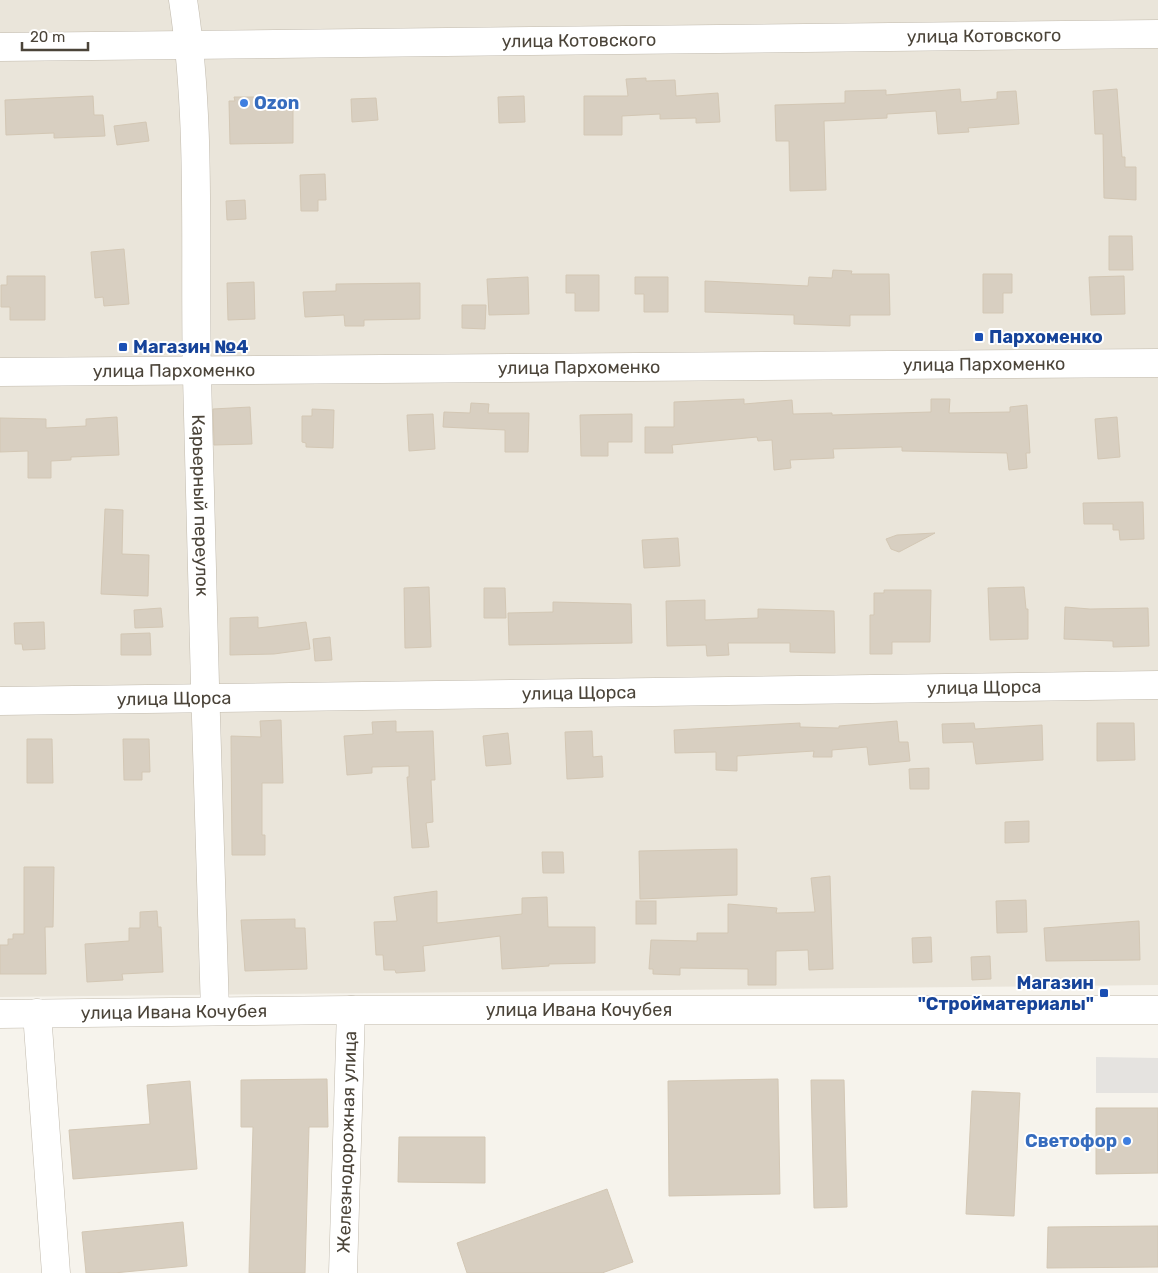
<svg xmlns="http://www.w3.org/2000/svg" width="1158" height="1273" viewBox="0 0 1158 1273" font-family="Rubik,sans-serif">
	<rect width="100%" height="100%" fill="#f6f3ec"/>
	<polygon fill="#eae5da" points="0,0 1158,0 1158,985 0,997"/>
	<polygon fill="#e5e3e0" points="1096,1057 1158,1058 1158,1093 1096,1093"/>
	<g fill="#d8cfc1" stroke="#d3c7b4">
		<polygon points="646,78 646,81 675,80 676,96 718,93 720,122 696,123 696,118 660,119 660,114 622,116 622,135 584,135 584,96 628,96 626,79"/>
		<polygon points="960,89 961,102 997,99 997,92 1016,91 1019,124 968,128 969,132 938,134 936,111 887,114 887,118 824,121 826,190 790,191 789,141 776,141 775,105 845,103 845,91 886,90 886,95"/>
		<polygon points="1117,89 1122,157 1125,157 1125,167 1136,167 1136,200 1104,198 1103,134 1095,134 1093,91"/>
		<polygon points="93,96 94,115 103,115 105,136 54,138 54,133 6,135 5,100"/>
		<polygon points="524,96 525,122 499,123 498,97"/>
		<polygon points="234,97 254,97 254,102 293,101 293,143 230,144 229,101 235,101"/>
		<polygon points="376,98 378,120 352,122 351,99"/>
		<polygon points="146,122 149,141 117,145 114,126"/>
		<polygon points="325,174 326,200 318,200 318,211 301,211 300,175"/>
		<polygon points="245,200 246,219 227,220 226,201"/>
		<polygon points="1109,236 1132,236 1133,270 1109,270"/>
		<polygon points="124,249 129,304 104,306 103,297 95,298 91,252"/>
		<polygon points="833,270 852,271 851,274 889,274 890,315 850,315 850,326 794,324 794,315 705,312 705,281 808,286 809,277 832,278"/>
		<polygon points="983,274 1012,274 1012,293 1003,293 1003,313 983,313"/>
		<polygon points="566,275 599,275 599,311 575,311 575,293 566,293"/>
		<polygon points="7,276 45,276 45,320 10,320 10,307 1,307 1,285 7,285"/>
		<polygon points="1124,276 1125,314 1091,315 1089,277"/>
		<polygon points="528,277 529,314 489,315 487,279"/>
		<polygon points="635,277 668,277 668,312 644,312 644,294 635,294"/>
		<polygon points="254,282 255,319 228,320 227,283"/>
		<polygon points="420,283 420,319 364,320 364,326 345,326 344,315 305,317 303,292 336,291 336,284"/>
		<polygon points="462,305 486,305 485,329 462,328"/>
		<polygon points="744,399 744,404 792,400 793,414 832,413 832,415 931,412 931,399 950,399 949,413 1010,412 1010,407 1027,405 1030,453 1026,453 1027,468 1009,470 1007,453 902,451 902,447 833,449 834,458 790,460 791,468 774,470 772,440 758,441 757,437 672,445 673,453 645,453 645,427 674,427 674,402"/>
		<polygon points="471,403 489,404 488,413 529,413 528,452 505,452 505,430 443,427 444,412 470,413"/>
		<polygon points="250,407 252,444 214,445 213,409"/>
		<polygon points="312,409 334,410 333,448 306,447 306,443 302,442 302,416 312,416"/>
		<polygon points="433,414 435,449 409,451 407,415"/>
		<polygon points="632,414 632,442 608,442 608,456 581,456 580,415"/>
		<polygon points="117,417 119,455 71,457 71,460 51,461 51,478 28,478 28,451 0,452 0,418 46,419 46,428 86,426 86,419"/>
		<polygon points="1117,417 1120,457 1098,459 1095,419"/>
		<polygon points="1143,502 1144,539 1120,540 1119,530 1113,530 1113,524 1084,524 1083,503"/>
		<polygon points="105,509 123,510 122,554 149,555 148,596 101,594"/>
		<polygon points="935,533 899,552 891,549 886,539 897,535"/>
		<polygon points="678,538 680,566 644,568 642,540"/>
		<polygon points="429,587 431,647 405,648 404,588"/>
		<polygon points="1024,587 1026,609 1028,609 1028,639 990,640 988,588"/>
		<polygon points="484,588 505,588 506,618 484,618"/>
		<polygon points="884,590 931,590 930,642 892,642 892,654 870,654 870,615 874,615 874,593 884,593"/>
		<polygon points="705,600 705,620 758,618 758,609 834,611 835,653 790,652 790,643 728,643 729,655 707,656 706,645 667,646 666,601"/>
		<polygon points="553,602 631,604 632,643 509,645 508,613 553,612"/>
		<polygon points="1065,607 1090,609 1148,608 1149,646 1113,647 1113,641 1064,639"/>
		<polygon points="161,608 163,627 135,628 134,610"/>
		<polygon points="258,617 258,628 306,622 310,649 274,654 230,655 230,618"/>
		<polygon points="44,622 45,649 23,650 22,644 15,644 14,623"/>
		<polygon points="150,633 151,655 121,655 121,634"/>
		<polygon points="330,637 332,660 315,661 313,639"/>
		<polygon points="281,720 283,783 262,783 262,835 265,835 265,855 232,855 231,736 261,737 260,721"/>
		<polygon points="396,721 396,732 433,731 435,780 431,780 433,822 426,823 429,847 412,848 407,777 409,777 409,766 372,767 372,773 347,775 344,736 373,734 372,722"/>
		<polygon points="897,721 899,742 908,742 910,761 869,765 867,747 832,750 832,757 813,757 814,751 737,756 737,771 716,770 716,752 675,753 674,730 800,723 800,727 839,728 839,726"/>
		<polygon points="974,723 975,729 1042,725 1043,760 976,764 973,742 943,743 942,724"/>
		<polygon points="1097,723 1134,723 1135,760 1097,761"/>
		<polygon points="592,731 593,757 602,756 603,777 567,779 565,732"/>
		<polygon points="508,733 511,764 486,766 483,736"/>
		<polygon points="27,739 52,739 53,783 27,783"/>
		<polygon points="123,739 149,739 150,772 142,772 142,780 124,780"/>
		<polygon points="929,768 929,789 910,789 909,769"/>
		<polygon points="1029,821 1029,842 1005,843 1005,822"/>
		<polygon points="737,849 737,895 640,899 639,851"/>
		<polygon points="542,852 563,852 564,873 543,873"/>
		<polygon points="24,867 54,867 53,927 45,927 46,974 0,974 0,945 8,945 8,939 13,939 13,934 24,934"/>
		<polygon points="830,876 833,969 809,970 808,950 776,951 776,985 748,985 748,969 680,968 680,975 653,974 653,969 649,969 651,940 697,941 697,933 728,933 728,904 777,908 776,913 815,912 811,878"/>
		<polygon points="437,891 437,923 522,914 522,898 547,897 548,927 595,927 595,963 549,964 549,966 502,969 500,936 423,946 425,971 396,973 395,970 384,970 383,955 376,955 374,922 397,921 394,897"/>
		<polygon points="1026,900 1027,932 997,933 996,901"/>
		<rect x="636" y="901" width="20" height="23"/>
		<polygon points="157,911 158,927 161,927 163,972 122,974 123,980 87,982 85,944 129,941 129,928 140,928 140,912"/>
		<polygon points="295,919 295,928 305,928 307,969 245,971 241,920"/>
		<polygon points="1139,921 1140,960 1046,961 1044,928"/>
		<polygon points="931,937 932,962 913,963 912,938"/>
		<polygon points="990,956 991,979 972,980 971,957"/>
		<polygon points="327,1079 328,1127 309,1127 305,1273 249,1273 253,1127 241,1127 241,1080"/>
		<polygon points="778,1079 780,1194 669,1196 668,1081"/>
		<polygon points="811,1080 844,1080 847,1207 814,1208"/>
		<polygon points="190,1081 197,1169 73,1179 69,1130 150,1124 147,1085"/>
		<polygon points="972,1091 1020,1093 1014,1216 966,1214"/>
		<polygon points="1096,1108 1158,1108 1158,1173 1096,1174"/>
		<polygon points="399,1137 485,1137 485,1183 398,1182"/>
		<polygon points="607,1189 633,1262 602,1273 467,1273 457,1243"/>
		<polygon points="183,1222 187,1266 114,1273 86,1273 82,1232"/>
		<polygon points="1158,1226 1158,1267 1047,1268 1048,1227"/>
	</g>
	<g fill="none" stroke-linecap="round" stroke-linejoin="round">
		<defs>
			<g id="minor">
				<path id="s1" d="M183 0C202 124 194 250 197 376 202 588 208 799 215 1011"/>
				<path id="s2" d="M0 47 1158 34"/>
				<path id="s3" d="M0 372 1158 363"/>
				<path id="s4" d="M0 701 1158 685"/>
				<polyline points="37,1013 56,1273"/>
				<path id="s5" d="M0 1014 351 1010H1158"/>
				<path id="s6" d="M343 1273 351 1010"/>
			</g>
		</defs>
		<use href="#minor" stroke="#c2bbae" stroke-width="29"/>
		<use href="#minor" stroke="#fff" stroke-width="28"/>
	</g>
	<g fill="#3f7fe0" stroke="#fff" stroke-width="2">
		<circle cx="244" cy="103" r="5"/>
		<circle cx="1127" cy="1141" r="5"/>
	</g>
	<g fill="#1a4fb4" stroke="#fff" stroke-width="2">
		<rect x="974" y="332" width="10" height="10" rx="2.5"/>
		<rect x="118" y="342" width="10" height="10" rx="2.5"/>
		<rect x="1099" y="988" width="10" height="10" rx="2.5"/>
	</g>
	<g text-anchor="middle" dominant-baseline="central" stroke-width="4" stroke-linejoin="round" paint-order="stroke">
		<g font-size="18" fill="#4b4439" stroke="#fff">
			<text stroke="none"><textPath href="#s2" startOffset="984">улица Котовского</textPath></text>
			<text stroke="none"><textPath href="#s2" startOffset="579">улица Котовского</textPath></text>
			<text stroke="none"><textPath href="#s3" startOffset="984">улица Пархоменко</textPath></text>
			<text stroke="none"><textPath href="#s3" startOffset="579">улица Пархоменко</textPath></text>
			<text stroke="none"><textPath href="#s3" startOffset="174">улица Пархоменко</textPath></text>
			<text stroke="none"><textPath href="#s1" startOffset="506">Карьерный переулок</textPath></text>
			<text stroke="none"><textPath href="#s4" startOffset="984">улица Щорса</textPath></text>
			<text stroke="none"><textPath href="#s4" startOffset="579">улица Щорса</textPath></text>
			<text stroke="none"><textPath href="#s4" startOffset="174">улица Щорса</textPath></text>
			<text stroke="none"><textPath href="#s5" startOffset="579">улица Ивана Кочубея</textPath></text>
			<text stroke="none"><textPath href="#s5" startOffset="174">улица Ивана Кочубея</textPath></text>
			<text stroke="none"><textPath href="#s6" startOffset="131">Железнодорожная улица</textPath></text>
		</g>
		<g font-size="18" font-weight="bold" fill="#366cbe" stroke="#fff" text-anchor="start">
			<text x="254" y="103">Ozon</text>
			<text x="1117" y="1141" text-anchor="end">Светофор</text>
		</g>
		<g font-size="18" font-weight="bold" fill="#164399" stroke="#fff" text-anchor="start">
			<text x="989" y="337">Пархоменко</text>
			<text x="133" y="347">Магазин №4</text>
			<text x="1094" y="983" text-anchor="end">Магазин<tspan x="1094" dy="21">"Стройматериалы"</tspan></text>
		</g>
	</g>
	<path d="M22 42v8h66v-8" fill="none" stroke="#4b4439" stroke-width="2.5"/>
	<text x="30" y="42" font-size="15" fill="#4b4439" stroke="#ffffff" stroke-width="4" paint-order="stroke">20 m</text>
</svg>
